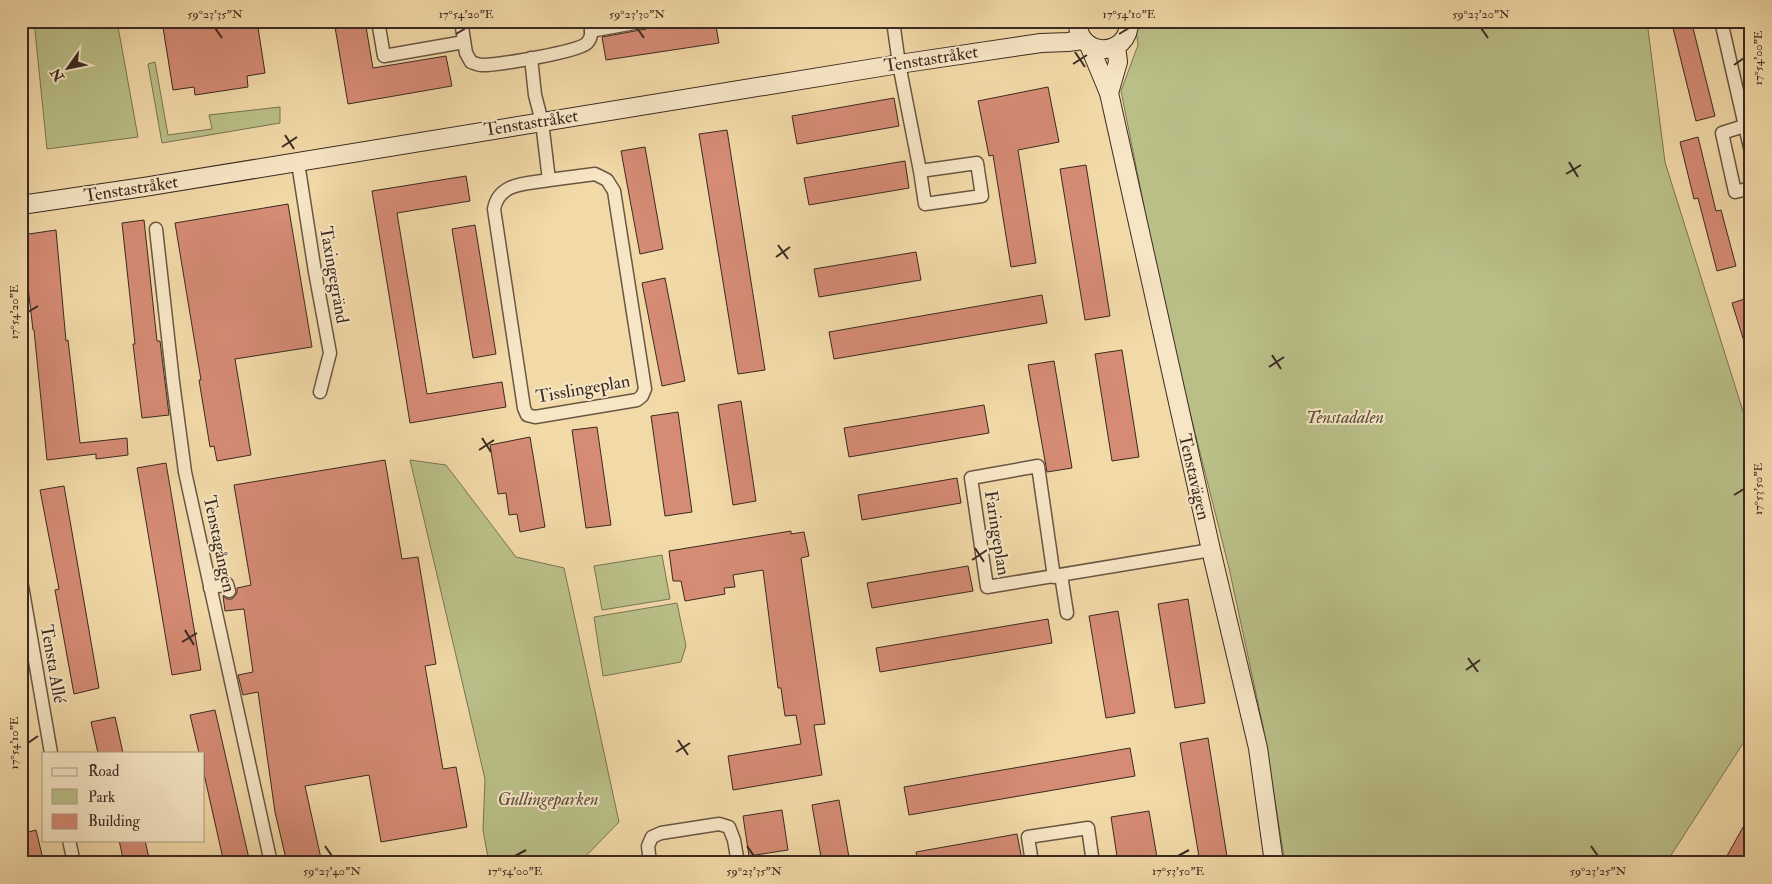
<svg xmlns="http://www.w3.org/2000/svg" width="1772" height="884" viewBox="0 0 1772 884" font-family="'IM FELL Double Pica',serif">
	<rect width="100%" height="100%" fill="#f2d9a8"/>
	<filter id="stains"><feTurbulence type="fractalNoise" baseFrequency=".004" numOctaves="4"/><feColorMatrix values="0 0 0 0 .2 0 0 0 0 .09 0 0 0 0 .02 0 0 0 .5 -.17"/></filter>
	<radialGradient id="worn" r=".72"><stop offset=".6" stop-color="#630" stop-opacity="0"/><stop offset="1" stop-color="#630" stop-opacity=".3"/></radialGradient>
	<g fill="#babf88" stroke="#7a7454">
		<polygon points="34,21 117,21 138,137 47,149"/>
		<polygon points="1135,21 1647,21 1665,162 1751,437 1751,731 1666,863 1285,863 1263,726 1229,568 1166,317 1121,91 1138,45"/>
		<polygon points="155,62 168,135 212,129 209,115 280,107 280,123 162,143 148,64"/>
		<polygon points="410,460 446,465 516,557 564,568 619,822 579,863 489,863 483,830 485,779"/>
		<polygon points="662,555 670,599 602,610 594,566"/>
		<polygon points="677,603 686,646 681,662 603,676 594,617"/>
	</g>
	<g fill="#d58b74" stroke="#3b2a21">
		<polygon points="162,21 257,21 265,73 247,76 248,87 195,95 194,87 173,90"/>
		<polygon points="334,21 365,21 373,68 446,56 452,86 348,104"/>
		<polygon points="668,21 715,21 719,43 606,60 602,37 646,29 653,24"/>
		<polygon points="1692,24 1715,116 1696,121 1673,28"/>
		<polygon points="1048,87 1059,142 1018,150 1036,263 1011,267 993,155 989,156 978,101"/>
		<polygon points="894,98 899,126 797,144 792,116"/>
		<polygon points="727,130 765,370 738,374 699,134"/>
		<polygon points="1698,137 1716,211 1721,210 1736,266 1717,271 1698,198 1694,199 1680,142"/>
		<polygon points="645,147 663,249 640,254 621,151"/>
		<polygon points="905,161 909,188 809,205 804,178"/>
		<polygon points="1086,165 1110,316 1085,320 1060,169"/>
		<polygon points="466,176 470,201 397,213 427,394 502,382 506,407 410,423 372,191"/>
		<polygon points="288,204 312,347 235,359 251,455 217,461 214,446 210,447 199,380 201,380 175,223"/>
		<polygon points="144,220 157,341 160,341 169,415 142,418 133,344 135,344 122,223"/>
		<polygon points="475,225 496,354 473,358 452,229"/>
		<polygon points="56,230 66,341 68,340 80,443 127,438 128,455 96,459 96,454 47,460 34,330 33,330 22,235"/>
		<polygon points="916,252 921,280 819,297 814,269"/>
		<polygon points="665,278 685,381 662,386 642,283"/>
		<polygon points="1042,295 1047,323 834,359 829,332"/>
		<polygon points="1751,297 1751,354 1748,354 1732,303"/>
		<polygon points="1122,350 1139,457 1112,461 1095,354"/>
		<polygon points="1054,361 1072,468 1047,472 1028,365"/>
		<polygon points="741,401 756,501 733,505 718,405"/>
		<polygon points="984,405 989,433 849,457 844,428"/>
		<polygon points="678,412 692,512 665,516 651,416"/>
		<polygon points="597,427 611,525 586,528 572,430"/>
		<polygon points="530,437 545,527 520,532 517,514 509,515 506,493 498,494 490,445"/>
		<polygon points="385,460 402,559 418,557 436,664 425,666 443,769 456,767 467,827 381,842 369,775 305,786 322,863 287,863 275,812 258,692 243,695 238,675 253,672 244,609 225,611 223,596 227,599 232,599 237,593 237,588 251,585 234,485"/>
		<polygon points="166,463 201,670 172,675 137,468"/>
		<polygon points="957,478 961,503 862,520 858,495"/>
		<polygon points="64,486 99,688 74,694 55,590 59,589 40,490"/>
		<polygon points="791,531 791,534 804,532 809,556 801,558 825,724 814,725 822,775 733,790 728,756 801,744 796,715 785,716 781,688 778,688 763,570 733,575 735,587 724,588 725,594 685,601 681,581 673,581 669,551"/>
		<polygon points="968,566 973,591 872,608 867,583"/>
		<polygon points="1188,599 1205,703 1175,708 1158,604"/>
		<polygon points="1118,611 1135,713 1106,718 1089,616"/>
		<polygon points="1048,619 1052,643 880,672 876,648"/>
		<polygon points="215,710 250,863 224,863 204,774 204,753 199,753 190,715"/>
		<polygon points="115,717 123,753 98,753 91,722"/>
		<polygon points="1208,738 1228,863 1200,863 1180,743"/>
		<polygon points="1130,748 1135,776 909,815 904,787"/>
		<polygon points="839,800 850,863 822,863 812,805"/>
		<polygon points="782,810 788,850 749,856 743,816"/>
		<polygon points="1149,811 1158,863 1118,863 1111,817"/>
		<polygon points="1751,813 1751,856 1747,863 1723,863"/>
		<polygon points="36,830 44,863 21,863 21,834"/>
		<polygon points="1017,834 1022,860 1006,863 918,863 916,852"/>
		<polygon points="119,840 145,840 150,863 124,863"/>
	</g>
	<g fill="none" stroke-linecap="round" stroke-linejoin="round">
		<defs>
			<g id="street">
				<polyline points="378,21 384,56 464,42"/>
				<path d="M461 21 466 53 471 62C474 63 478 65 482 65 498 65 578 52 587 43 593 37 591 29 590 21"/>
				<polyline points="893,21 899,64 920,171 925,204 982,196 977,163 920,171"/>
				<polyline points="1721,21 1751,152"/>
				<polyline points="591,31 645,21"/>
				<path d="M531 58 535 95 542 122 549 180 595 174 607 180 614 191 645 389 642 396 637 400 535 417 527 415 524 408 494 209C499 182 527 184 549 180"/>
				<polyline points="1744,126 1722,133 1735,192 1751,188"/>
				<polyline points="298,163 315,272 330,353 320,392"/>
				<polyline points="156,229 173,382 185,472 271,863"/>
				<polyline points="1061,575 1067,613"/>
				<polyline points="1054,577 1038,466 971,478 987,587 1211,550"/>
				<polyline points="21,580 51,753"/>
				<polyline points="210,588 227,584 229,591"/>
				<polyline points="69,840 74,863"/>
				<polyline points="650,863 648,846 652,837 661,833 719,824 729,827 734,840 738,863"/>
				<polyline points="1032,863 1028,837 1088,828 1093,863"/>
			</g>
			<g id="secondary">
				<path d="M1078 21C1076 58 1130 59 1129 21"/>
				<polyline points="1089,45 1109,93 1211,550 1258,748 1274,863"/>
				<polyline points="1109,93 1118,62 1116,46"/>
				<polyline points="21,205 144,187 899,64 1041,43 1068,42 1083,40"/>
			</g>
		</defs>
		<use href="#street" stroke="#695643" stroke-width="15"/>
		<use href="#secondary" stroke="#3b2a21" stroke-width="20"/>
		<use href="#street" stroke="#f7e6c6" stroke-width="12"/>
		<use href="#secondary" stroke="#f7e6c6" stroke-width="18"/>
	</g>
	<path fill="none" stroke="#3b2a21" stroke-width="2" d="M215 28 222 38M637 28 644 38M1481 28 1488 38M456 34 466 28M1119 34 1129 28M1075 52 1085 67M1073 64 1087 55M1734 65 1744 58M285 135 294 149M282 147 297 137M1569 162 1578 177M1566 174 1581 165M778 245 788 259M776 257 790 247M28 312 38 306M1272 355 1281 369M1269 367 1284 357M482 438 491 452M479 450 494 440M1734 495 1744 489M975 548 984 562M972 560 987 550M185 630 194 645M182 642 197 633M1468 658 1478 672M1466 670 1480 660M678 740 688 755M28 743 38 736M676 752 690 743M325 846 332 856M747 846 754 856M1591 846 1598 856M515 856 526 850M1178 856 1189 850"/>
	<g text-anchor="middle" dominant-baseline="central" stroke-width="4" stroke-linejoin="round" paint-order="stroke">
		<g font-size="18" fill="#3b2a21" stroke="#f7e6c6">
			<text transform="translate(931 59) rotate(-9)">Tenstastråket</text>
			<text transform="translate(531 123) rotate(-9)">Tenstastråket</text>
			<text transform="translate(131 189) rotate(-9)">Tenstastråket</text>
			<text transform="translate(334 275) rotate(80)">Taxingegränd</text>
			<text transform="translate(583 389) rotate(-10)">Tisslingeplan</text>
			<text transform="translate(1194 477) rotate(77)">Tenstavägen</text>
			<text transform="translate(997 533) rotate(81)">Faringeplan</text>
			<text transform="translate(219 544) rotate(78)">Tenstagången</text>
			<text transform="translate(53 664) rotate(80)">Tensta Allé</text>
		</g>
		<g font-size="18" font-style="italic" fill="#5b4f3b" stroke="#f7e6c6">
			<text x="1345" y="417">Tenstadalen</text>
			<text x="548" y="799">Gullingeparken</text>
		</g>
	</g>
	<rect width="1772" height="884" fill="none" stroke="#f2d9a8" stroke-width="55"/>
	<rect x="42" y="752" width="162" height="90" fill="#f7e6c6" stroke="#ac9b84"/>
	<rect x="52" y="768" width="25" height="8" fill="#f7e6c6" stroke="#ac9b84"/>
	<text x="88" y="776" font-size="15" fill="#3b2a21">Road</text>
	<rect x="52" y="789" width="25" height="15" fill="#babf88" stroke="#ac9b84"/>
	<text x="88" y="802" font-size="15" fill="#3b2a21">Park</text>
	<rect x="52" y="814" width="25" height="15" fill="#d58b74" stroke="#ac9b84"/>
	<text x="88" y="826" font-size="15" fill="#3b2a21">Building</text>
	<g transform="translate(68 68) rotate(237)" stroke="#f7e6c6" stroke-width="4" paint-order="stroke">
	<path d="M0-4L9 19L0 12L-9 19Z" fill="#3b2a21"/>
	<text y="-8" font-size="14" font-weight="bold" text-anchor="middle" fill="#3b2a21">N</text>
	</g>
	<rect x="28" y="28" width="1716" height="828" fill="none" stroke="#3b2a21" stroke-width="2"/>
	<g font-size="12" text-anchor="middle" fill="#3b2a21">
		<text x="215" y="18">59°23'35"N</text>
		<text x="466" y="18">17°54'20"E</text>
		<text x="637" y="18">59°23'30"N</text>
		<text x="1129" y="18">17°54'10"E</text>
		<text x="1481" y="18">59°23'20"N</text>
		<text transform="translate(1758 58) rotate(-90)" y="4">17°54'00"E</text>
		<text transform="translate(14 312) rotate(-90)" y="4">17°54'20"E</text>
		<text transform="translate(1758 489) rotate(-90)" y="4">17°53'50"E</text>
		<text transform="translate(14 743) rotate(-90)" y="4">17°54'10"E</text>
		<text x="332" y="875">59°23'40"N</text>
		<text x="515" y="875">17°54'00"E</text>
		<text x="754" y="875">59°23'35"N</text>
		<text x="1178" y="875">17°53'50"E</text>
		<text x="1598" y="875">59°23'25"N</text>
	</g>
	<rect width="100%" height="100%" filter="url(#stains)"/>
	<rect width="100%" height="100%" fill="url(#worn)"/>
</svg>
